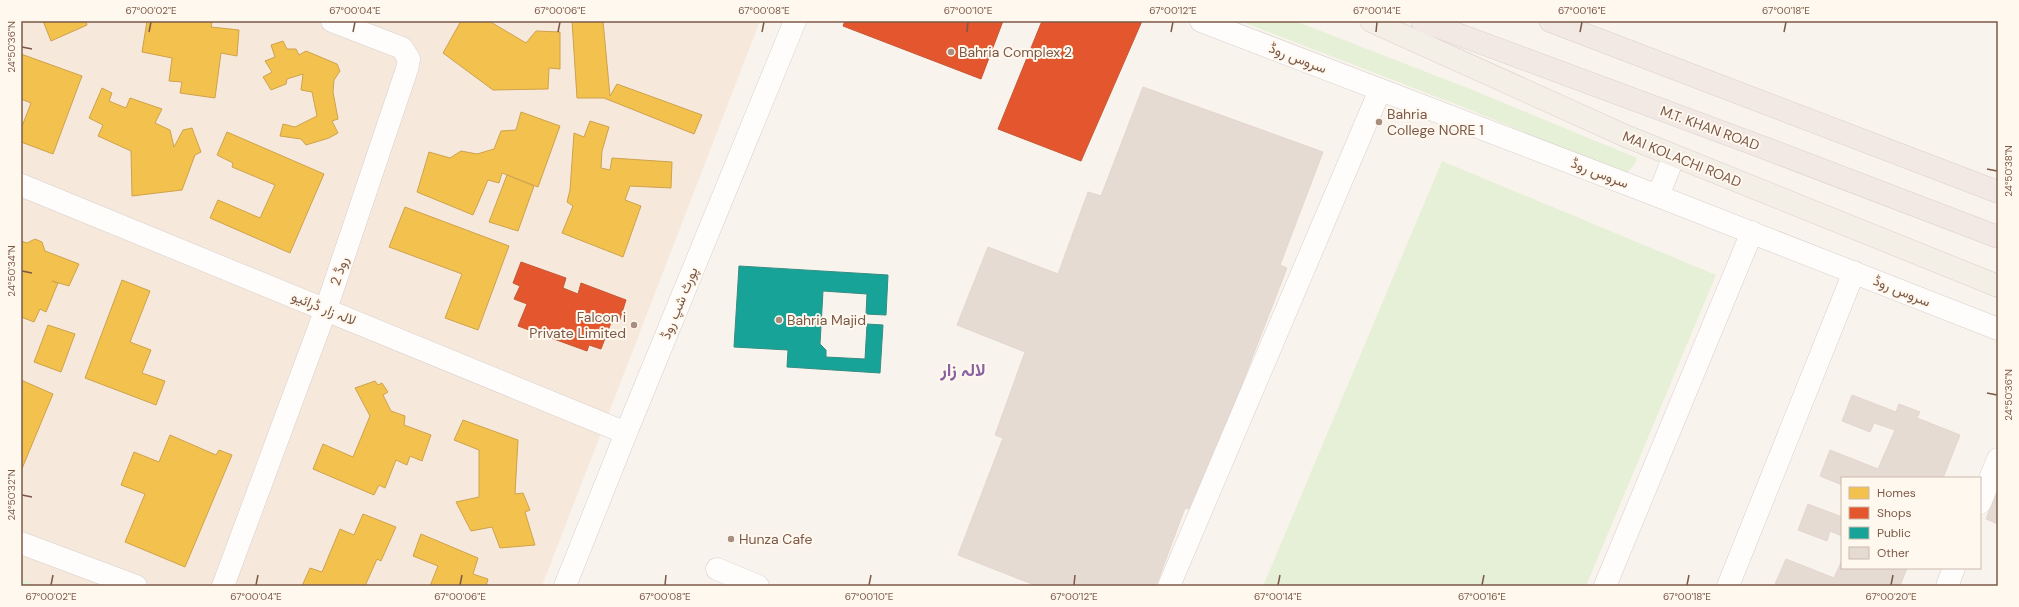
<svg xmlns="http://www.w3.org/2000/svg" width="2019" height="607" viewBox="0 0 2019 607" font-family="'DM Sans',Vazirmatn,sans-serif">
	<rect width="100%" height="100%" fill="#f9f3ed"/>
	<polygon fill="#f6e9dc" points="21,21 760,21 542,586 21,586"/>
	<g fill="#e6f0d6">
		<polygon points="1240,21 1295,21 1470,89 1637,158 1634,165 1626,174 1463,107"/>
		<polygon points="1442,161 1716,275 1586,586 1263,586"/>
		<polygon points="21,579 39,586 21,586"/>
	</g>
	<g fill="#f2c14e" stroke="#cfa24c">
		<polygon points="43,21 86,21 87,25 51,41"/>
		<polygon points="147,21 212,21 211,27 239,30 237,56 221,53 215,98 180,93 182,82 169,81 172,58 142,52"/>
		<polygon points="461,21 489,21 526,43 536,31 560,32 560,69 549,68 548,89 493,90 443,53"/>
		<polygon points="572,21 603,21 610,96 617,84 702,115 694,134 604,98 577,98"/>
		<polygon points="283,41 287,49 296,49 299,55 306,51 337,64 340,71 334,80 333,92 338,119 332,121 338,133 329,138 306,145 301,139 280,136 283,124 295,127 317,116 312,92 301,90 303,74 287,79 286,84 271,90 263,77 272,72 265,61 275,57 271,45"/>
		<polygon points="21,54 82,76 53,154 21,142 21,129 31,103 21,99"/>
		<polygon points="102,88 112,93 109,101 126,108 130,98 162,109 155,123 170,130 174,147 183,130 192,128 201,152 195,155 182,190 132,196 131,151 98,136 103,125 89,118"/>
		<polygon points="521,112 560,126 538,187 502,173 499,183 488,180 473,215 417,192 429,152 450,158 461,151 477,154 494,149 501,131 516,130"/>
		<polygon points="590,121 609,127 602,151 601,168 610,170 612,158 672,162 671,188 630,186 625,200 641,206 623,257 562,233 573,206 567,202 570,190 574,133 584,137"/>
		<polygon points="227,132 324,174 290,253 210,218 218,200 260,218 275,185 232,167 233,163 217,155"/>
		<polygon points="507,175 534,186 518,231 489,222"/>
		<polygon points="405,207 509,246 478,330 445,318 462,274 389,247"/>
		<polygon points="35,239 42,242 45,251 79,264 69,286 52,281 58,283 46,312 40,309 34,322 21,317 21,241 27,243"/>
		<polygon points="122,280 150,291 130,342 151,350 142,373 165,381 156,405 85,378"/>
		<polygon points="48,325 75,334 61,372 34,362"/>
		<polygon points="21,380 53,394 21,471"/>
		<polygon points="375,381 378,385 382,383 388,392 383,395 391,411 405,416 404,425 431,435 422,461 410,456 407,465 396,460 385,488 379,485 374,495 313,469 323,444 353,457 370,416 355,388"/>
		<polygon points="463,420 518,440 515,494 523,493 530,510 525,512 535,545 500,548 492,527 471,531 456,502 479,497 479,450 454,440"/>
		<polygon points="170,435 216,455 219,450 232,455 185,567 125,542 145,494 121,485 134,452 159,462"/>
		<polygon points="363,514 396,527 381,561 377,559 365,586 302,586 310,568 322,572 340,529 354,535"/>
		<polygon points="421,534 478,558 473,574 488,579 486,586 430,586 438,566 413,556"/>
	</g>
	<g fill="#e4572e" stroke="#c55736">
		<polygon points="845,21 1003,21 981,79 843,26"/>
		<polygon points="1042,21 1142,21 1081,161 998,129"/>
		<polygon points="521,262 566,278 563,288 578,294 581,283 626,300 619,322 612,320 601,349 589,345 587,351 518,326 527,304 514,299 520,286 513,283"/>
	</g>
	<polygon fill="#17a398" stroke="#358c80" points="739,266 888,275 886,315 866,314 867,294 823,291 820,344 826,350 826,357 865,359 867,324 883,325 880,373 787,367 788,350 734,347"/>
	<g fill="#e6dbd3" stroke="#e3d6ce">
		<polygon points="1143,87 1323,152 1280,265 1287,268 1193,510 1185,508 1156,586 1037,586 958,555 1003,438 995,435 1025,352 957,325 988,247 1058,274 1088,192 1101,196"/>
		<polygon points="1852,395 1896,412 1899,404 1920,412 1917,418 1960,435 1943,478 1842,478 1842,485 1820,476 1830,450 1878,469 1895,430 1874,423 1870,432 1842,421"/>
		<polygon points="1997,490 1998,491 1998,524 1986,519"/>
		<polygon points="1808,504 1842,517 1842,536 1830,531 1827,541 1798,530"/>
		<polygon points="1786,559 1834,578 1842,560 1842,568 1907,568 1900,586 1779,586 1775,584"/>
	</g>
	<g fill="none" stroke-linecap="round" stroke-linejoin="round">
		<defs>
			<g id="minor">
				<polyline points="1201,21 1658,196 1998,329"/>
				<polyline points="21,185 626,433"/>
				<polyline points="1658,196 1674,156"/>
				<polyline points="1980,503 1998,459"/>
				<polyline points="21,543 136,586"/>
				<polyline points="717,569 758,586"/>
				<polyline points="223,586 326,309 407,69 409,59 402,48 332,21"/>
				<polyline points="565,586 626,433 795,21"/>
				<polyline points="1169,586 1380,90"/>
				<polyline points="1605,586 1752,232"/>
				<polyline points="1728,586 1854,272"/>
				<polyline points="1947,586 1954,568"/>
			</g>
			<polyline id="major" points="1371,21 1628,137 1998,286"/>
			<g id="highway">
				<polyline points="1422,21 1762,147 1998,237"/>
				<polyline points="1550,21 1998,192"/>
			</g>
		</defs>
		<use href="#minor" stroke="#d8cfca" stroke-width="23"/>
		<use href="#major" stroke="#dbd0c9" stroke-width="23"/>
		<use href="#highway" stroke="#dbd0c9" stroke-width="23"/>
		<use href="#minor" stroke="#fefdfc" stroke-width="22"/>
		<use href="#major" stroke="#f3eee6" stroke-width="22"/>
		<use href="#highway" stroke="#f2e8e4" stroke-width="22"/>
	</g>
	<path fill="none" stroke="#7c5847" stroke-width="1.5" d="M149 32 151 22M353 32 355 22M558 32 560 22M762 32 764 22M967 32 968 22M1171 32 1173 22M1376 32 1377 22M1580 32 1582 22M1784 32 1786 22M22 47 32 49M1987 169 1997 171M22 271 32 273M1987 393 1997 395M22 495 32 497M51 585 53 575M256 585 258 575M460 585 462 575M665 585 666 575M869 585 871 575M1074 585 1075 575M1278 585 1280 575M1482 585 1484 575M1687 585 1689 575M1891 585 1893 575"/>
	<g fill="#a88e81" stroke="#fff8ef" stroke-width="1.5">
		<circle cx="951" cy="52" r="4"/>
		<circle cx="1379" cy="122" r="4"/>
		<circle cx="779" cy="320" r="4"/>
		<circle cx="634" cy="325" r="4"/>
		<circle cx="731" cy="539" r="4"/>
	</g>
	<g text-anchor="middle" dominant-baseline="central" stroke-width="4" stroke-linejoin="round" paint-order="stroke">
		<g font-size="14" fill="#7c5847" stroke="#fff8ef" text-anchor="start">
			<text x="959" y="52">Bahria Complex 2</text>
			<text x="1387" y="114">Bahria<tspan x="1387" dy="16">College NORE 1</tspan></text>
			<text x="626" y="317" text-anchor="end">Falcon i<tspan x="626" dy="16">Private Limited</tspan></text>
			<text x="787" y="320">Bahria Majid</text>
			<text x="739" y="539">Hunza Cafe</text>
		</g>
		<g font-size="14" fill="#7c5847" stroke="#fff8ef">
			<text transform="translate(1298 58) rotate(21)">سروس روڈ</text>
			<text transform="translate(1710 128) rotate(20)">M.T. KHAN ROAD</text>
			<text transform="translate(1682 159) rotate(22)">MAI KOLACHI ROAD</text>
			<text transform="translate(1600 173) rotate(21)">سروس روڈ</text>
			<text transform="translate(339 271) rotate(-71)">روڈ 2</text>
			<text transform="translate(1902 291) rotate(22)">سروس روڈ</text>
			<text transform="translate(679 303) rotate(-68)">پورٹ شپ روڈ</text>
			<text transform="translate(324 308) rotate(22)">لالہ زار ڈرائیو</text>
		</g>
		<g font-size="18" font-weight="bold" fill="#89639f" stroke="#fff8ef">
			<text x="963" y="370">لالہ زار</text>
		</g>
	</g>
	<rect width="2019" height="607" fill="none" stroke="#fff8ef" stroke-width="44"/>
	<rect x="1841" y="477" width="140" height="92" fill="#fff8ef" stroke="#cbb8ac"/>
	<rect x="1849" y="487" width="20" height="12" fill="#f2c14e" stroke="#cbb8ac"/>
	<text x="1877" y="497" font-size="12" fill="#7c5847">Homes</text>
	<rect x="1849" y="507" width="20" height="12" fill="#e4572e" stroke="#cbb8ac"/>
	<text x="1877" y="517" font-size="12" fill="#7c5847">Shops</text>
	<rect x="1849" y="527" width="20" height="12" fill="#17a398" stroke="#cbb8ac"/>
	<text x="1877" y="537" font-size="12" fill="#7c5847">Public</text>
	<rect x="1849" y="547" width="20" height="12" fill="#e6dbd3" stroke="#cbb8ac"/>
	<text x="1877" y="557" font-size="12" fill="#7c5847">Other</text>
	<rect x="22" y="22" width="1975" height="563" fill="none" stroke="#7c5847" stroke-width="1.5"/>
	<g font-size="10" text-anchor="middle" fill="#7c5847">
		<text x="151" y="14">67°00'02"E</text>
		<text x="355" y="14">67°00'04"E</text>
		<text x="560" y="14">67°00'06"E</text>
		<text x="764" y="14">67°00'08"E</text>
		<text x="968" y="14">67°00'10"E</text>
		<text x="1173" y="14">67°00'12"E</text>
		<text x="1377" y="14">67°00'14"E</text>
		<text x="1582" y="14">67°00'16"E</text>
		<text x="1786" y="14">67°00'18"E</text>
		<text transform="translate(11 47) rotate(-90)" y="4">24°50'36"N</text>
		<text transform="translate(2008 171) rotate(-90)" y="4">24°50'38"N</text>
		<text transform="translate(11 271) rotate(-90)" y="4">24°50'34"N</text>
		<text transform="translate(2008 395) rotate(-90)" y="4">24°50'36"N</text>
		<text transform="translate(11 495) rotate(-90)" y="4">24°50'32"N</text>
		<text x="51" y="600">67°00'02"E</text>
		<text x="256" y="600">67°00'04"E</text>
		<text x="460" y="600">67°00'06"E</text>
		<text x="665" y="600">67°00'08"E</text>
		<text x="869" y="600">67°00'10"E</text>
		<text x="1074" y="600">67°00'12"E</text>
		<text x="1278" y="600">67°00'14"E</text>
		<text x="1482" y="600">67°00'16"E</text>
		<text x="1687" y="600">67°00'18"E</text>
		<text x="1891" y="600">67°00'20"E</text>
	</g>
</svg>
